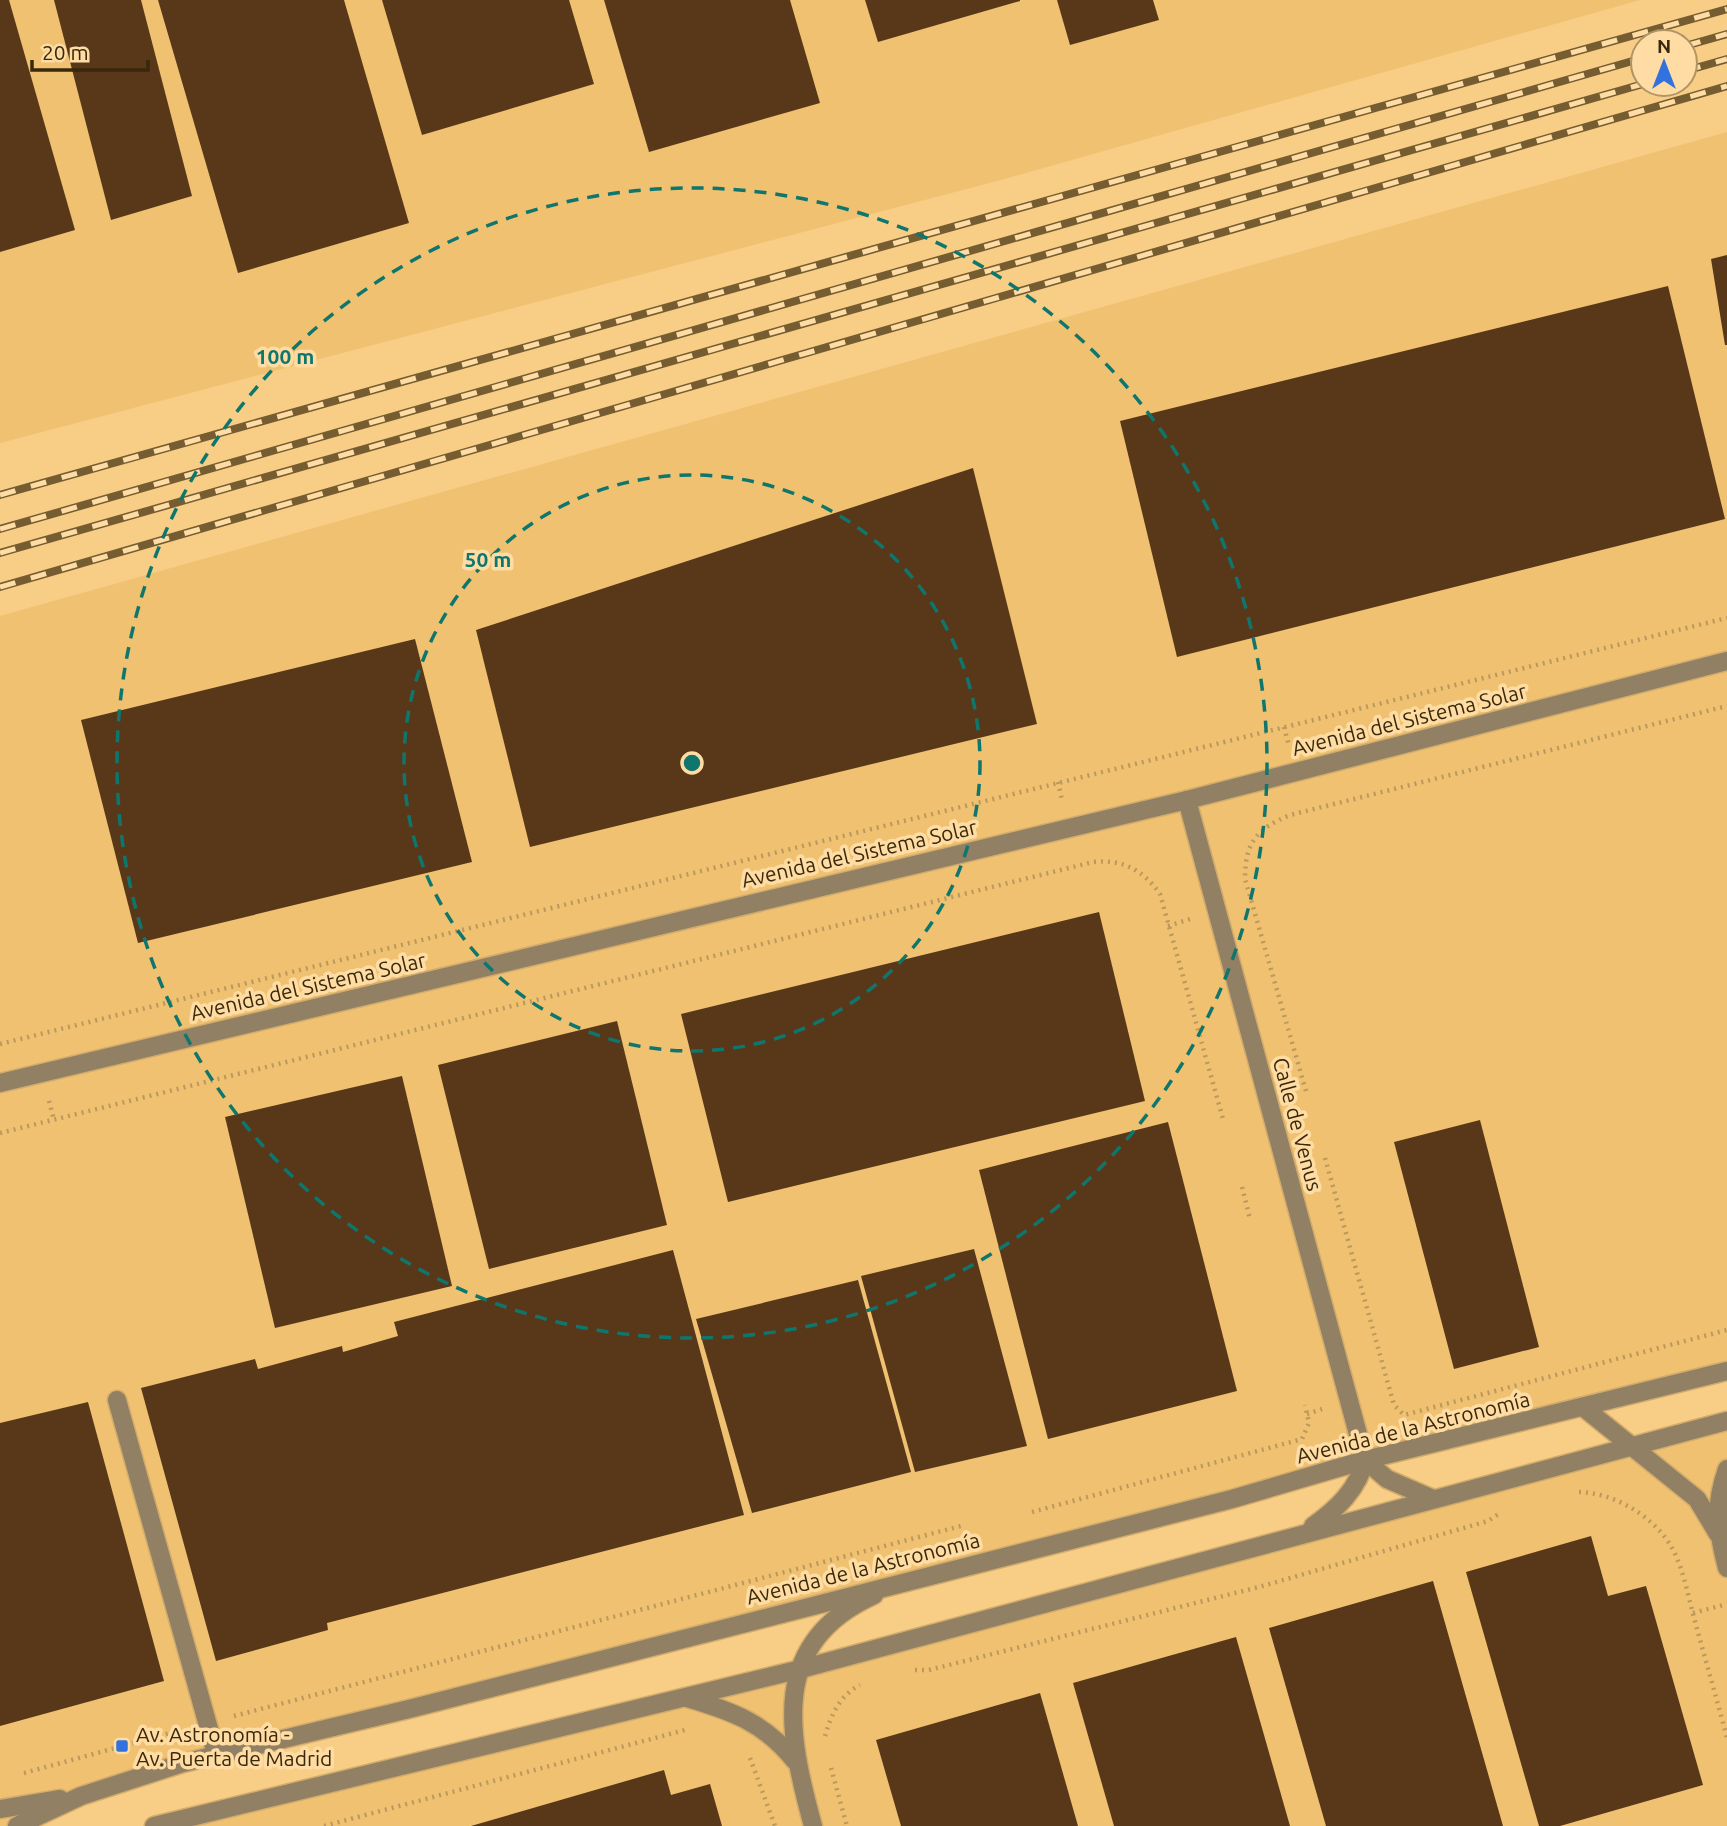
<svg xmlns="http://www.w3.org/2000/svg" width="1727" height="1826" viewBox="0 0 1727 1826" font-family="Ubuntu,sans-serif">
	<rect width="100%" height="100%" fill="#f8cd85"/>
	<g fill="#efc170">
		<polygon points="0,0 1640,0 997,181 0,443"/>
		<polygon points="1727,132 1727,1371 183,1763 17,1826 0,1826 0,616"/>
		<polygon points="1727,1421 1727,1826 154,1826 285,1793"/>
	</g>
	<g fill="#59381a">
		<polygon points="0,0 9,0 75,230 0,252"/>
		<polygon points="54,0 141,0 192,196 111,220"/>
		<polygon points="158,0 344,0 409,223 238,273"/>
		<polygon points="382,0 569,0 594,84 422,135"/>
		<polygon points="604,0 790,0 820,103 649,152"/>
		<polygon points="865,0 1020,0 1020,1 878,42"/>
		<polygon points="1057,0 1153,0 1159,20 1070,45"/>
		<polygon points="1727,255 1727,345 1725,345 1711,259"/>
		<polygon points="1668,286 1725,519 1177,657 1120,421"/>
		<polygon points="973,468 1037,724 530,847 476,630"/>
		<polygon points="415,639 472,862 138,943 81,720"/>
		<polygon points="1099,912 1145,1101 728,1202 681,1014"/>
		<polygon points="617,1021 667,1225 489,1269 438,1065"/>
		<polygon points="402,1076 452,1286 275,1328 225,1117"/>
		<polygon points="1480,1120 1539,1347 1454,1369 1394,1142"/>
		<polygon points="1168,1122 1237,1391 1048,1439 979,1170"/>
		<polygon points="974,1249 1027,1446 915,1472 861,1276"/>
		<polygon points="673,1250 744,1515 327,1623 328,1630 216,1661 141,1388 255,1359 258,1369 342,1346 343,1352 398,1336 394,1322"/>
		<polygon points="858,1280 911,1472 752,1513 696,1319"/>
		<polygon points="88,1402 164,1681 0,1726 0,1423"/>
		<polygon points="1591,1536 1608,1596 1646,1586 1703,1785 1560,1826 1539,1826 1466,1572"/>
		<polygon points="1433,1581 1503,1826 1326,1826 1269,1628"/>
		<polygon points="1236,1637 1290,1826 1114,1826 1073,1683"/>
		<polygon points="1040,1693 1078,1826 901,1826 876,1740"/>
		<polygon points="664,1770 671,1795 710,1784 722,1826 471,1826"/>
	</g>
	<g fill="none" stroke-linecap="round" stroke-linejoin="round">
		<defs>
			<g id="minor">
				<path d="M1187 800 1365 1460C1358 1489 1337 1509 1313 1526"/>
				<polyline points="0,1083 1187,800 1727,661"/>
				<polyline points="117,1400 216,1754"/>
				<polyline points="1583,1407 1697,1499 1718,1534"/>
				<polyline points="1365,1460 1387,1479 1433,1499"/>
				<path d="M1727 1469C1714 1506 1717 1530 1727 1568"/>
				<path d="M687 1698C732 1711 765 1723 795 1761"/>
				<polyline points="0,1809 60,1799"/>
				<polyline points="17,1826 81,1796 183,1763 409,1709 1232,1499 1365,1460 1727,1371"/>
				<polyline points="154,1826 797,1670 1727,1421"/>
				<path d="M813 1826C788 1734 768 1643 874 1595"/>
			</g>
		</defs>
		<use href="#minor" stroke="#d2ac6c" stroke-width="21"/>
		<g stroke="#bb995e" stroke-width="4.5" stroke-dasharray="2 5" stroke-linecap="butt">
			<polyline points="1284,727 1289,746"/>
			<polyline points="1058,782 1062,800"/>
			<polyline points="1168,926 1190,919"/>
			<polyline points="0,1044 1727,618"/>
			<path d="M1306 1091 1245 879C1245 843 1256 829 1290 815L1727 706"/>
			<polyline points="49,1101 54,1120"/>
			<path d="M0 1133 1093 862C1123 859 1143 870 1160 894L1223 1119"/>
			<polyline points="1325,1158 1394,1405 1404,1415 1727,1330"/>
			<polyline points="1242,1187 1250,1219"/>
			<polyline points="1307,1414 1322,1409"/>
			<path d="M1579 1492C1613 1493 1650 1514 1669 1543 1682 1563 1687 1591 1693 1614 1704 1655 1716 1696 1727 1738"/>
			<polyline points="1032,1512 1302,1439 1309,1423 1305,1405"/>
			<polyline points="1693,1613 1727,1604"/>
			<polyline points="915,1670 929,1670 1259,1587 1488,1521 1500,1513"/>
			<polyline points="234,1716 961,1526"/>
			<path d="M825 1736C831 1715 840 1695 860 1685"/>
			<polyline points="750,1758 775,1826"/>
			<polyline points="831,1768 847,1826"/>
			<polyline points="24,1773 181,1730"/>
			<polyline points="324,1826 685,1730"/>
		</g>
		<use href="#minor" stroke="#918064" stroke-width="18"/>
		<defs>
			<g id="rail">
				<polyline points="1685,46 1727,34"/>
				<polyline points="1685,71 1727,59"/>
				<polyline points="0,495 1727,9"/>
				<polyline points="0,529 1643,58"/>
				<polyline points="0,553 1643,84"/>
				<polyline points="0,587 1727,86"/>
			</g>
		</defs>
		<use href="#rail" stroke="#755c31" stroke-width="8"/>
		<use href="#rail" stroke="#fedca3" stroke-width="5" stroke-dasharray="16" stroke-linecap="butt"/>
	</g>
	<g fill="none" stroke="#0f766e" stroke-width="3.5" stroke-dasharray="12 9">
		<circle cx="692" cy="763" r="288"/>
		<circle cx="692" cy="763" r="575"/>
	</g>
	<rect fill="#3172df" stroke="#fedca3" stroke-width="2.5" x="115" y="1739" width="14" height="14" rx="3.5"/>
	<g text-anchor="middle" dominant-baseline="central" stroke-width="7" stroke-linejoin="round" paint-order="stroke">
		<g font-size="21" fill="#39290a" stroke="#fedca3">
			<text transform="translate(1409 719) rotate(-14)">Avenida del Sistema Solar</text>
			<text transform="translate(859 853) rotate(-13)">Avenida del Sistema Solar</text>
			<text transform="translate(308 986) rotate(-13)">Avenida del Sistema Solar</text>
			<text transform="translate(1298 1124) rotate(75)">Calle de Venus</text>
			<text transform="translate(1413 1427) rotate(-14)">Avenida de la Astronomía</text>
			<text transform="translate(863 1568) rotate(-14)">Avenida de la Astronomía</text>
		</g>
		<g font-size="21" fill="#39290a" stroke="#fedca3" text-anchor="start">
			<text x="136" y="1734">Av. Astronomía -<tspan x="136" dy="24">Av. Puerta de Madrid</tspan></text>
		</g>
	</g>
	<circle cx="692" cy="763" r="10" fill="#0f766e" stroke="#fedca3" stroke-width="3.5"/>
	<g font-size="21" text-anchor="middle" font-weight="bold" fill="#0f766e" stroke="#fedca3" stroke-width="7" stroke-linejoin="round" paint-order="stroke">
		<text x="285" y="364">100 m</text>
		<text x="488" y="567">50 m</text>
	</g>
	<g transform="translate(1664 63)"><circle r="33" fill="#fedca3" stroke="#af9466" stroke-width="2"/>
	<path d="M0-5L12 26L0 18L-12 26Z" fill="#3172df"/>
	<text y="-10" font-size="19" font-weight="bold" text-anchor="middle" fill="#39290a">N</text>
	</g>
	<path d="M32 60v10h116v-10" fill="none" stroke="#39290a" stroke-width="3.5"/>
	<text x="42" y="60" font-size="21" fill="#39290a" stroke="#fedca3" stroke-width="5" paint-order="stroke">20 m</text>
</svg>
